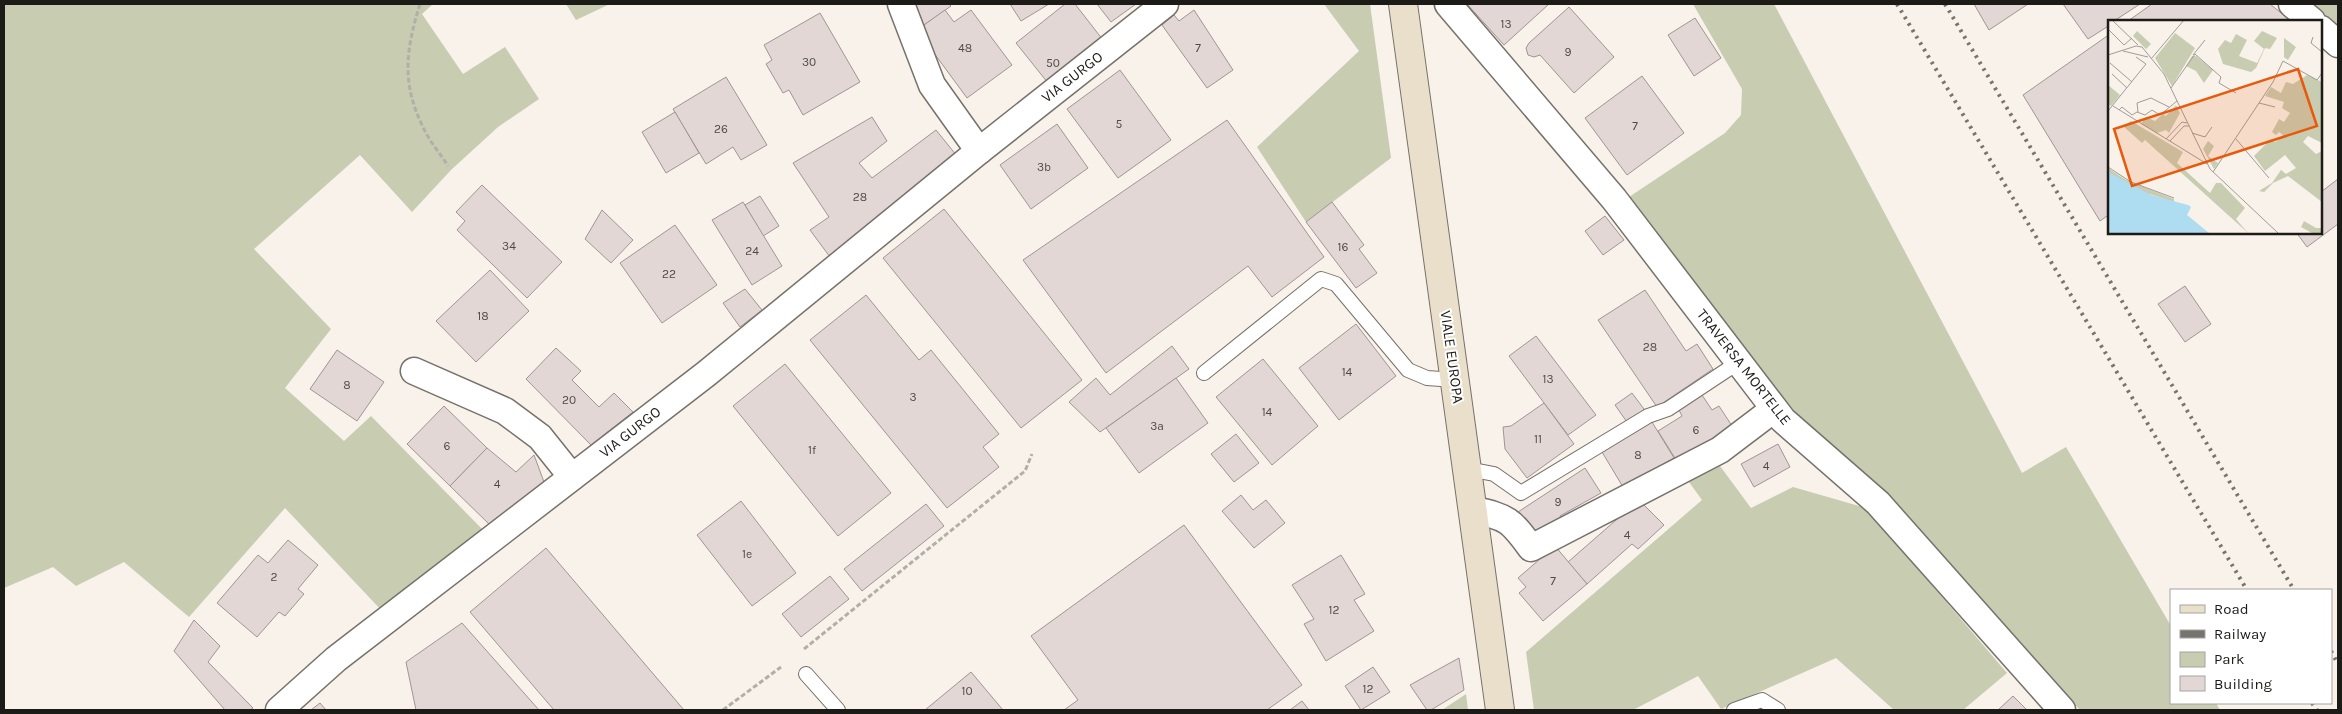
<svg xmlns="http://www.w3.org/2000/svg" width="2342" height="714" viewBox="0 0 2342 714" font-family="Karla,sans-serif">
	<rect width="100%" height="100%" fill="#f8f2ea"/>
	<g fill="#c8ccb1">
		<polygon points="4,4 433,4 422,14 463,74 505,47 539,99 498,127 451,170 412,212 360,155 254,249 331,329 285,388 344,441 371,416 483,530 383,612 285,508 189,617 124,562 76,586 53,567 4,588"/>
		<polygon points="566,4 610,4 576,20"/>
		<polygon points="1324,4 1370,4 1391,158 1306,222 1257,147 1359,51"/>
		<polygon points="1693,4 1774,4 2022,473 2066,447 2171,626 2171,703 2216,703 2220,710 2080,710 1888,499 1799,421 1629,197 1725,133 1741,115 1742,89"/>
		<polygon points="2306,4 2338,4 2338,34"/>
		<polygon points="1720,466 1751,508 1793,487 1866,508 2007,673 1963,710 1894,710 1836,658 1721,709 1698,676 1633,710 1534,710 1526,652 1702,500 1689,482"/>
		<polygon points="1466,694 1468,710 1442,710"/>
	</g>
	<g fill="#e3d7d6" stroke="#a09594">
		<polygon points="912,4 949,4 951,6 917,30"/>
		<polygon points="1010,4 1049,4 1021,21"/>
		<polygon points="1065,4 1075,4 1103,40 1048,83 1016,43"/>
		<polygon points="1097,4 1136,4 1111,22"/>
		<polygon points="1467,4 1549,4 1504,45"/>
		<polygon points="1974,4 2028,4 1989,30"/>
		<polygon points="2063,4 2140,4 2114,21 2110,21 2110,25 2088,39"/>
		<polygon points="2152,4 2270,4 2291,21 2128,21"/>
		<polygon points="1569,7 1614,57 1574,93 1540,55 1534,57 1528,55 1526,48 1529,43"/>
		<polygon points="945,10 954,22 971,10 1012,65 967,98 917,30"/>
		<polygon points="1194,10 1233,70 1207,88 1162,25 1174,15 1179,21"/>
		<polygon points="820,13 860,82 803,115 789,90 783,93 766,64 772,60 764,45"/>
		<polygon points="1695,18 1721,58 1694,76 1668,35"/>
		<polygon points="2110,34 2110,214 2100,221 2023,95"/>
		<polygon points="1120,70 1171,140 1118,178 1067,109"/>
		<polygon points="1642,76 1684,133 1627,175 1585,118"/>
		<polygon points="726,77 767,145 741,160 733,147 706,164 673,109"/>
		<polygon points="675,112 699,153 666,173 642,132"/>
		<polygon points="872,117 887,141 859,163 872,178 936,130 957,156 830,257 810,230 829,217 793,163"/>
		<polygon points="1227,120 1324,257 1272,297 1248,266 1106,373 1023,260"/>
		<polygon points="1057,124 1088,168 1031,209 1000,165"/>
		<polygon points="2338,179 2338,224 2307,247 2296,232 2321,232 2321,192"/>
		<polygon points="482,185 562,262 527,298 457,230 465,221 456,212"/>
		<polygon points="760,196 779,226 763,236 745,205"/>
		<polygon points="743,202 782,266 752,285 712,220"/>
		<polygon points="1332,202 1364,245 1359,249 1377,273 1356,288 1306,222"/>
		<polygon points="944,209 1082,380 1021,428 883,258"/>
		<polygon points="602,210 633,240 611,263 585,239"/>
		<polygon points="1605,216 1624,240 1603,255 1585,231"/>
		<polygon points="675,225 717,285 662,323 620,263"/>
		<polygon points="490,270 529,311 476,362 436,321"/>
		<polygon points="2185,286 2211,324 2185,342 2158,304"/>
		<polygon points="745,289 762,310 740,327 723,303"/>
		<polygon points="1645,290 1686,351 1697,344 1713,369 1657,407 1598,320"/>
		<polygon points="866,295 919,360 931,350 999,434 983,447 999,467 947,508 810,340"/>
		<polygon points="1356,324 1396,376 1339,420 1299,368"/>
		<polygon points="1536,336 1596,415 1568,435 1509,356"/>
		<polygon points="1172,346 1189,369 1100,432 1069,402 1096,378 1110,395"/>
		<polygon points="556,348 581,371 572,380 599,407 614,393 633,412 591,445 526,379"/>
		<polygon points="337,350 384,382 357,421 310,389"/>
		<polygon points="1263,359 1318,426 1272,465 1216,397"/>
		<polygon points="785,364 891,493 838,536 733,406"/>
		<polygon points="1176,378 1208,423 1139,473 1106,428"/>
		<polygon points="1632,393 1644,409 1629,425 1615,405"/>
		<polygon points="1702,395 1712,410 1719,406 1734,429 1678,463 1658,431 1682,416 1679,410"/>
		<polygon points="1544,403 1574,444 1527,478 1505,449 1503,427 1511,426"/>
		<polygon points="444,406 487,448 450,486 407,444"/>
		<polygon points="1652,422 1674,458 1623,487 1602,452"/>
		<polygon points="1236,434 1259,463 1234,482 1211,454"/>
		<polygon points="1778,444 1790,467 1754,487 1741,464"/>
		<polygon points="487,448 516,472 534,455 544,482 490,525 450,486"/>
		<polygon points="1585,468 1601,493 1560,516 1563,521 1535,534 1518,512"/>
		<polygon points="1241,495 1253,510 1266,500 1285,523 1254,548 1222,511"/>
		<polygon points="1639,500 1664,525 1638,549 1632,544 1587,584 1568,562"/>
		<polygon points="741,501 796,573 752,606 697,535"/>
		<polygon points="926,504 944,526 862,591 844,569"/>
		<polygon points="1184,525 1302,685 1267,710 1064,710 1078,700 1031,636"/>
		<polygon points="288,540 318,565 298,589 304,594 285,616 279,612 257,637 217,603 258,555 268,563"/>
		<polygon points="1555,546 1587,584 1543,621 1519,593 1526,587 1518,578"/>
		<polygon points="546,548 684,710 554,710 470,612"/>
		<polygon points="1341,555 1365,594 1354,600 1374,631 1326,661 1304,624 1314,619 1292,585"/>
		<polygon points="830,576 849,599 801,637 782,614"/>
		<polygon points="194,620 220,646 208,662 253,708 250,710 225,710 174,651"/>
		<polygon points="462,623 539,710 416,710 406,662"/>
		<polygon points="1459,658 1464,690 1431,710 1427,710 1410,685"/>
		<polygon points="1373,667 1390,692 1361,710 1345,686"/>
		<polygon points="971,672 1003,710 925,710"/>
		<polygon points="2013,696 2027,710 1998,710"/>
		<polygon points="1302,701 1309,710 1290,710"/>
		<polygon points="320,703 326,710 311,710"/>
	</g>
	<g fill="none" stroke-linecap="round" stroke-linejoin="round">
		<defs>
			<g id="lane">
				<polyline points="1204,373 1321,279 1336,284 1408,370 1427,378 1455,380"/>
				<polyline points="1468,469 1494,474 1521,493 1648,416 1668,409 1739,362"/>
				<polyline points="806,674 838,710"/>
				<polyline points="1734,710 1762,700 1778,710"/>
			</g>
			<g id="street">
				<polyline points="901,4 932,85 979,151"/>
				<polyline points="1448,4 1614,199 1783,420 1878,503 2062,710"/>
				<polyline points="2292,4 2312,21"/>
				<polyline points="2321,29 2338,44"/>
				<polyline points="414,371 505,411 540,437 572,477"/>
				<path d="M1474 510C1507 517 1511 520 1531 548L1720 450 1774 409"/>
				<polyline points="279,710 336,659 706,374 979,151 1165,4"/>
			</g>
			<polyline id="secondary" points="1403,4 1500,710"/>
		</defs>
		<use href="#lane" stroke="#76716a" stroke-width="16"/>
		<use href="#street" stroke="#76716a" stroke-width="29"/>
		<use href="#secondary" stroke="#76716a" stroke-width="30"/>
		<g stroke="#b3afa8" stroke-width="3" stroke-dasharray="5 2.5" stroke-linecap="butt">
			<path d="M420 4C406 49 401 83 423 127 429 141 440 153 448 166"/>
			<polyline points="804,649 1025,471 1032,454"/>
			<polyline points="723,710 781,667"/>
		</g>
		<use href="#lane" stroke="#fff" stroke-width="14"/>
		<use href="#street" stroke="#fff" stroke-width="26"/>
		<use href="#secondary" stroke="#eadfca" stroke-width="28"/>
		<g stroke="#77746f" stroke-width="4" stroke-dasharray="2.5 5" stroke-linecap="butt">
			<polyline points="1897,4 2247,590"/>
			<polyline points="1945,4 2294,590"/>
			<polyline points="2331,651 2338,664"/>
			<polyline points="2312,703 2317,710"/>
		</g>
	</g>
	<g text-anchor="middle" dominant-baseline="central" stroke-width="4" stroke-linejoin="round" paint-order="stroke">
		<g font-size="12" fill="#4e4a47">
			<text x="1506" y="24">13</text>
			<text x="965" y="48">48</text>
			<text x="1198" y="48">7</text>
			<text x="1568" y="52">9</text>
			<text x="809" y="62">30</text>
			<text x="1053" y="63">50</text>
			<text x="1119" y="124">5</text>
			<text x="1635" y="126">7</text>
			<text x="721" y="129">26</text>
			<text x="1044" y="167">3b</text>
			<text x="860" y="197">28</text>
			<text x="509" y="246">34</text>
			<text x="1343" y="247">16</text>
			<text x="752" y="251">24</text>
			<text x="669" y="274">22</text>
			<text x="483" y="316">18</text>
			<text x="1650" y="347">28</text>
			<text x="1347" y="372">14</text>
			<text x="1548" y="379">13</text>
			<text x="347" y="385">8</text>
			<text x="913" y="397">3</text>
			<text x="569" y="400">20</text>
			<text x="1267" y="412">14</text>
			<text x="1157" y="426">3a</text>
			<text x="1696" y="430">6</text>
			<text x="1538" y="439">11</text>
			<text x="447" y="446">6</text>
			<text x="812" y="450">1f</text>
			<text x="1638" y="455">8</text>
			<text x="1766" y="466">4</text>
			<text x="497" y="484">4</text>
			<text x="1558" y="502">9</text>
			<text x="1627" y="535">4</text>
			<text x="747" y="554">1e</text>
			<text x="274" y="577">2</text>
			<text x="1553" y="581">7</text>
			<text x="1334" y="610">12</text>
			<text x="1368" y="689">12</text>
			<text x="967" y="691">10</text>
		</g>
		<g font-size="15" fill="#1c1b17" stroke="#fff">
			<text transform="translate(1072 77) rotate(-38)">VIA GURGO</text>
			<text transform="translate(1452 357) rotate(82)">VIALE EUROPA</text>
			<text transform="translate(1744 367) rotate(52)">TRAVERSA MORTELLE</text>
			<text transform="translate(630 432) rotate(-38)">VIA GURGO</text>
		</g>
	</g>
	<g transform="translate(2108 20)">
		<rect width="214" height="214" fill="#f8f2ea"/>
		<path d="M29 11 43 24 38 29 25 16ZM154 11 169 18 162 29 157 28 148 48 143 52 115 44 110 29 117 20 123 23 128 14 139 20 131 36 149 43 156 29 146 21ZM67 13 87 28 64 66 47 38ZM176 18 188 27 180 40 176 37ZM84 36H88L105 50 96 63 88 51 78 46ZM199 55 214 62V123L200 116 195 122 208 134 214 131V182L180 156 165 163 156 172 151 171 164 163 173 150 178 154 188 148 177 135 157 151 146 136 163 119 167 122 173 118 175 115 171 112 168 115 164 112 171 99 176 102 182 93 174 88 176 82 157 76 163 67 173 73 178 62 185 64ZM0 65 12 75 3 86 0 84ZM68 85 72 93 61 113 58 110 49 113 33 104 38 97 47 101 55 94 58 96ZM23 101 75 132 69 143 102 173 108 163H113L137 188 128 199 140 213 37 120 34 123 15 106ZM100 121 106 126 100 136 110 143 106 149 95 129ZM0 148 18 160 66 179V182L32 171 2 155ZM196 201 208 208H214V213H204L193 207Z" fill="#c8ccb1"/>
		<path d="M0 152 43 175 80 185 83 187 79 195 101 213H0Z" fill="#aedcf0"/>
		<path fill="none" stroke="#a09c96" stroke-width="1" d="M4 0 30 25M0 9 16 25 24 18M205 17 203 23 214 32M15 31 40 37M0 35 28 26 34 27 56 54 102 149 170 213M85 35 97 20M43 39 76 0M2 43 24 62M4 54 19 68M63 68 87 34 113 57 111 63 128 73M151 83 167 87M5 86 99 144M11 90 14 87 24 95 29 92 37 95 44 90 52 95 69 81M0 91 38 44 28 37M30 92 29 83 43 78 61 87M84 113 97 117 104 107M58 119 74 102 79 103M128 119 161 158M62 121 76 106H81M0 147 23 162 66 178M105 152 165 62 175 41 209 60 214 53"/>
		<path fill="#e8590c" fill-opacity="0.15" stroke="#e8590c" stroke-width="2.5" d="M190 49 209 106 24 166 6 109Z"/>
		<rect width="214" height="214" fill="none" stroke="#1c1b17" stroke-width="2.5"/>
	</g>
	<rect width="2342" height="714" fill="none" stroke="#1c1b17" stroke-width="10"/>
	<rect x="2170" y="589" width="162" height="115" fill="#ffffff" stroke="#a4a4a2"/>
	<rect x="2180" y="605" width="25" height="8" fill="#eadfca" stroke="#a4a4a2"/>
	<text x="2214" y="614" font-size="15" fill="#1c1b17">Road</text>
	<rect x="2180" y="630" width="25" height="8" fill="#77746f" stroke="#a4a4a2"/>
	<text x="2214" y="639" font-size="15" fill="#1c1b17">Railway</text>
	<rect x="2180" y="652" width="25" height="15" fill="#c8ccb1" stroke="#a4a4a2"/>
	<text x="2214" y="664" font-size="15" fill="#1c1b17">Park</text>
	<rect x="2180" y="676" width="25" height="15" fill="#e3d7d6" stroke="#a4a4a2"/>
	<text x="2214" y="689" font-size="15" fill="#1c1b17">Building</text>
</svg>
